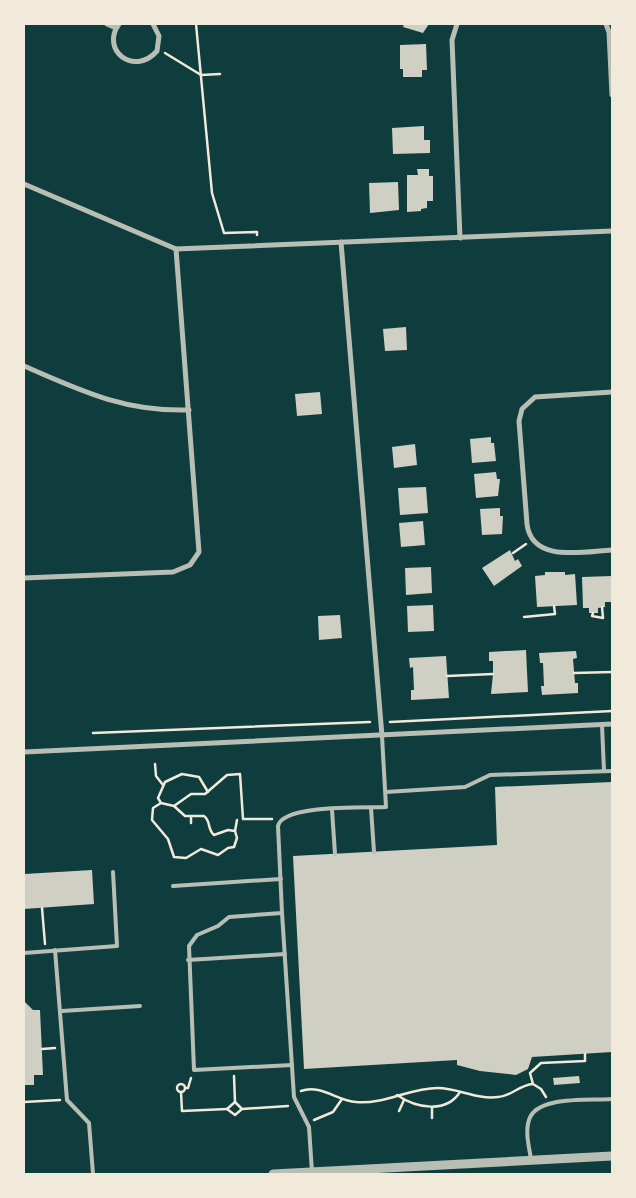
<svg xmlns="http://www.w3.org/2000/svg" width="636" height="1198" viewBox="0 0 636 1198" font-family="'Libre Baskerville',serif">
	<rect width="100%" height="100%" fill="#0f3d3e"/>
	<g fill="#cfcfc3">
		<polygon points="404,24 429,24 423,33 403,27"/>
		<polygon points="426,44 427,70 422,70 422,77 403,77 403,69 400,69 400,45"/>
		<polygon points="424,126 424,140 430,140 430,153 393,154 392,128"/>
		<polygon points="417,169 429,169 429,176 433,176 433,201 427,201 427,208 421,209 421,211 407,212 407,175 418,175"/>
		<polygon points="398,182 399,210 370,213 369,183"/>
		<polygon points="406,327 407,350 385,351 383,329"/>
		<polygon points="320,392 322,414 297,416 295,394"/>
		<polygon points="491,437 491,443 494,443 496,461 472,463 470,439"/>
		<polygon points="415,444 417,465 394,468 392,447"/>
		<polygon points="496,472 497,479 500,479 498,496 476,498 474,474"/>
		<polygon points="426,487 428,513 400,515 398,488"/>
		<polygon points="500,508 500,516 503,516 502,534 482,535 480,509"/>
		<polygon points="423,521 425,545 401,547 399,523"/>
		<polygon points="510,550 515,561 518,559 522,566 494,586 482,568"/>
		<polygon points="431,567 432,593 406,595 405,568"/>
		<polygon points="545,572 565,572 565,575 575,574 577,605 537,607 535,576 545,575"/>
		<polygon points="612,576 612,602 605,602 605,607 598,608 598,613 589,613 589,608 583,608 582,577"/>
		<polygon points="433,605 434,631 408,632 407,606"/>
		<polygon points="340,615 342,638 319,640 318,616"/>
		<polygon points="526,650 528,692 491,694 493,674 493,661 489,661 489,652"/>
		<polygon points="576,651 577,658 573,659 575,683 578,683 578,693 542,695 541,686 544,686 543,663 540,663 539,653"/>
		<polygon points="446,656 449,698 411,700 411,690 414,690 413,667 410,668 409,658"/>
		<polygon points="612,782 612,1052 532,1057 528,1069 516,1075 480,1071 457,1065 457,1060 304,1069 293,856 497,845 495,787"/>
		<polygon points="92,870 94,904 24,909 24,874"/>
		<polygon points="24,1001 33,1010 40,1010 43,1075 34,1075 34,1085 24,1085"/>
		<polygon points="579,1076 580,1083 554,1085 553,1078"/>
	</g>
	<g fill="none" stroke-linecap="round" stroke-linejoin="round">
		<g stroke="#f1e9da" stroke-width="2.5">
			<polyline points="196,24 212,193 224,233 257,232 257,235"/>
			<polyline points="165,53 201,75 220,74"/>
			<polyline points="513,553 526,544"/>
			<polyline points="593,613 592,616 603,618 602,607"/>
			<polyline points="524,617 555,614 554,606"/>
			<polyline points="574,673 612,672"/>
			<polyline points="447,676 493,674"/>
			<polyline points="390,722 612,711"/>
			<polyline points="93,733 370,722"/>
			<polyline points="155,764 156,776 163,785"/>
			<path d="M161 803 153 808 152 820 168 839 174 857 186 858 201 849 218 855 228 848 234 847 237 838 235 831 228 830 214 835C207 829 211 821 204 816H185L174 806 161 803 158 798 165 782 182 774 199 777 208 792"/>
			<polyline points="174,806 191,794 205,794 227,775 240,774 243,819 272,819"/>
			<polyline points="191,817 191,823"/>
			<polyline points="235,831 237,820"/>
			<polyline points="42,908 45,944"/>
			<polyline points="42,1049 55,1048"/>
			<polyline points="234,1076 235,1102"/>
			<circle cx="181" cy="1088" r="4"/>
			<polyline points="185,1088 188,1088 191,1078"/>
			<path d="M301 1091C321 1084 337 1101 356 1102 384 1105 409 1088 438 1088 458 1088 477 1100 498 1097 512 1096 519 1085 533 1084"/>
			<polyline points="181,1092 182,1111 227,1109"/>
			<path d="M397 1095C416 1108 446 1114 460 1092"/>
			<polyline points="546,1097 541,1089 533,1084 530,1073 541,1063 585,1061 585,1054"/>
			<polyline points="24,1102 60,1100"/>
			<polyline points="432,1107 432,1118"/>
			<polyline points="242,1109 235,1102 227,1109 235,1115 242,1109 288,1106"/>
			<polyline points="399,1111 404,1100"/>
			<polyline points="314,1120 333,1112 342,1099"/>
		</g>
		<g stroke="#b8beb3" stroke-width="4">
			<polyline points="602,725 604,771"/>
			<polyline points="386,792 465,787 490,775 612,771"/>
			<polyline points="371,808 374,852"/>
			<polyline points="332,810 335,854"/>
			<polyline points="173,886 281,879"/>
			<polyline points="282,913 294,1097 309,1127 312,1172"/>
			<polyline points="55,950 67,1100 89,1123 93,1174"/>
			<polyline points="24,953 117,946 113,872"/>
			<polyline points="188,960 285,954"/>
			<polyline points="62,1011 140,1006"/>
			<path d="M292 1065 194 1070 189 946 197 935 218 926 229 917 282 913 278 826C283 804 367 808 386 807L382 736"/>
			<path d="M531 1159C529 1147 525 1132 529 1120 536 1095 591 1101 612 1099"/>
		</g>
		<g stroke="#b8beb3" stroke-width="5">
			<polyline points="107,24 116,28"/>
			<path d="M119 24C100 50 134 77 157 51L159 36 153 24"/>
			<polyline points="457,24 452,40 460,238"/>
			<polyline points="606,24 609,32 612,95"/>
			<polyline points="24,184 176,249 612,231"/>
			<polyline points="341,242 382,736"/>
			<path d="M24 366C81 391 125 412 189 410"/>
			<path d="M612 392 535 397 522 409 519 421 527 524C532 564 585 551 612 550"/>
			<polyline points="24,578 173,572 190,565 199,552 176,249"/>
			<polyline points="24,752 612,724"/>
		</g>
		<polyline stroke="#b8beb3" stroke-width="9" points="273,1174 612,1156"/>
	</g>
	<rect width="636" height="1198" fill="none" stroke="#f1e9da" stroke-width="50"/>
</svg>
